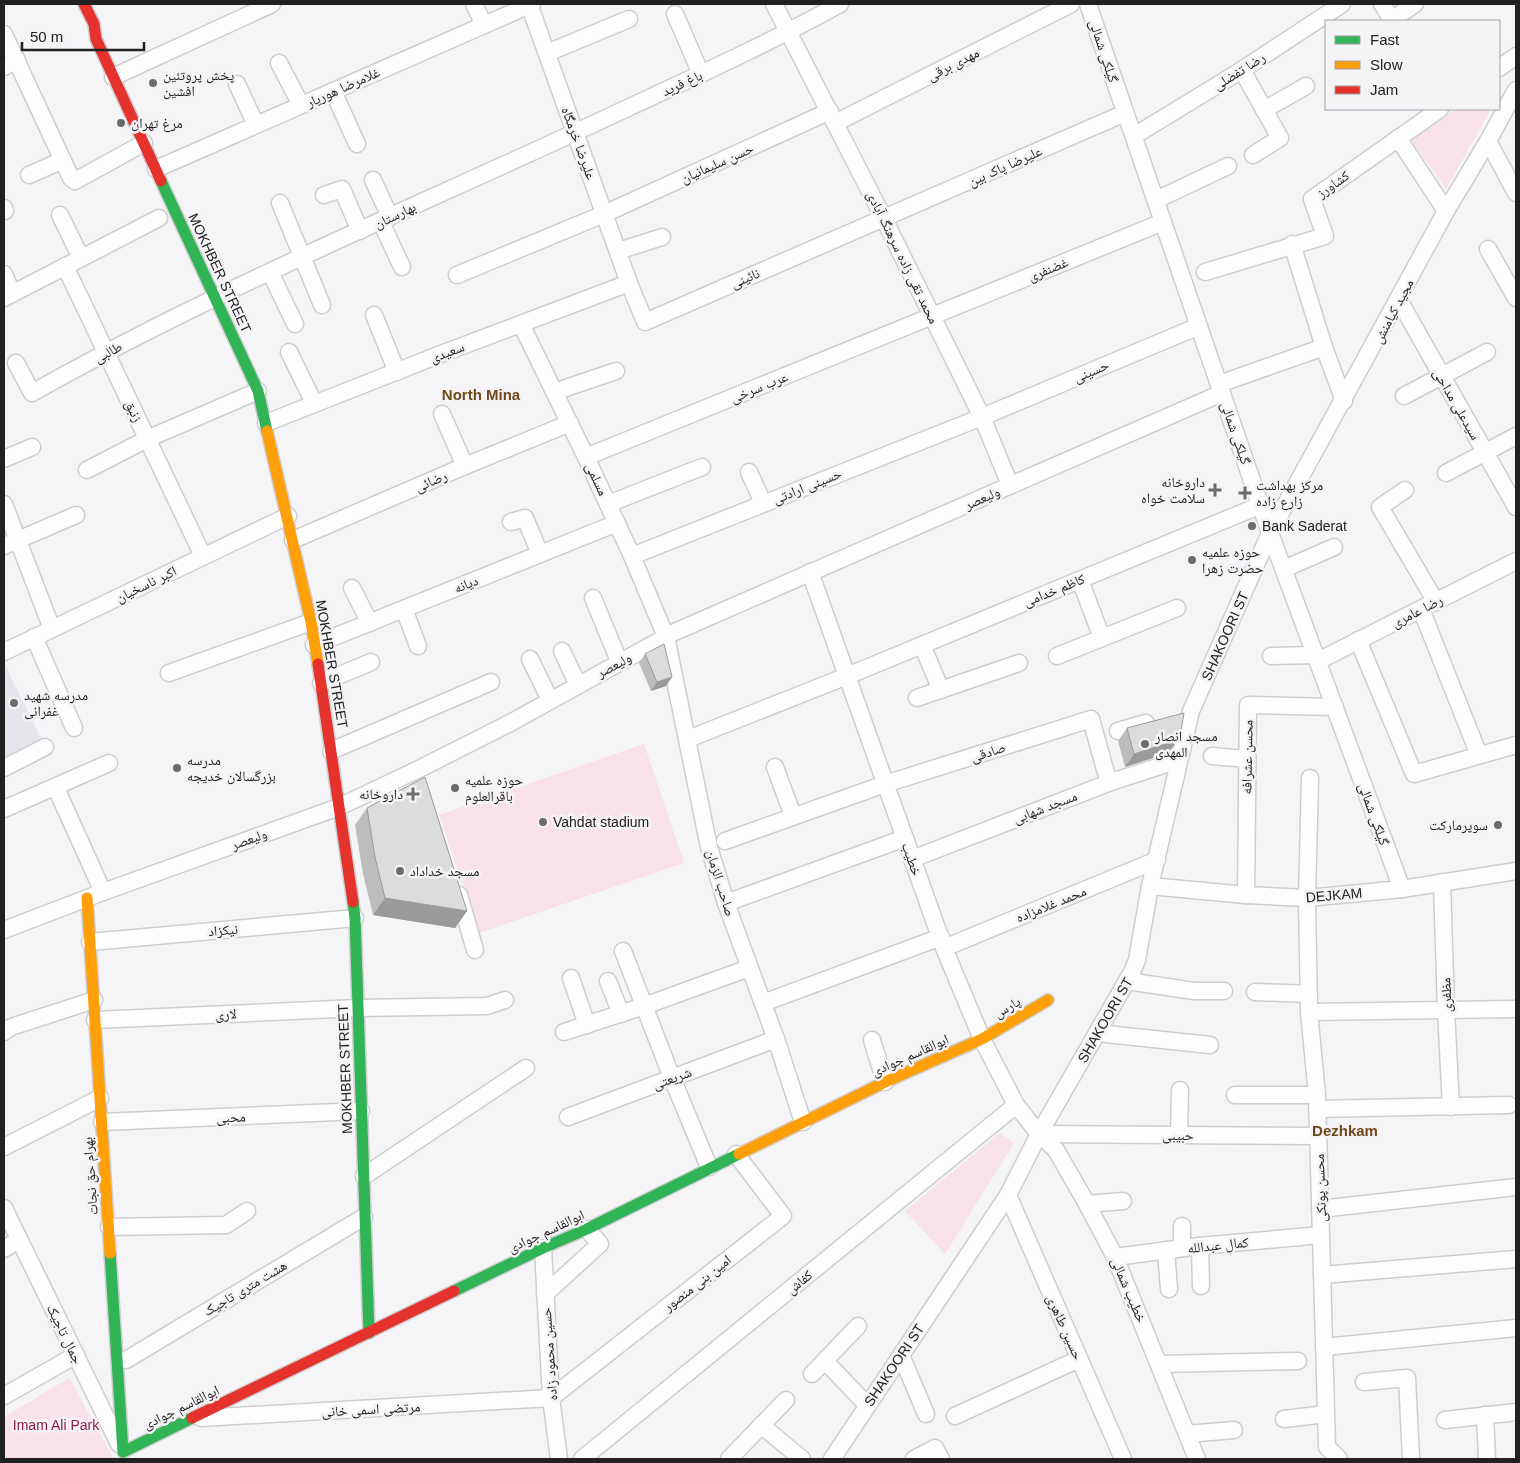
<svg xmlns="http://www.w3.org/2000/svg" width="1520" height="1463" viewBox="0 0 1520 1463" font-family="Arial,'Noto Naskh Arabic',sans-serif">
	<rect width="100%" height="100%" fill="#f5f4f6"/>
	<polygon fill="#e8e4eb" points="5,665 42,740 4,759 4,666"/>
	<g fill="#f8e1e8">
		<polygon points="1457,109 1491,109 1446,189 1411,140"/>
		<polygon points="644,744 684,863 479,933 439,815"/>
		<polygon points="1000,1133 1014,1143 945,1254 905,1211"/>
		<polygon points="69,1378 114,1459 4,1459 4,1417"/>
	</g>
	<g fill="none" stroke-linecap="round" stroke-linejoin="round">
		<defs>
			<g id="street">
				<polyline points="474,4 484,25"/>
				<polyline points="529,4 629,283 645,322 1125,113"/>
				<polyline points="774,4 884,219 982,417 1010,485"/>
				<polyline points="1088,4 1270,533 1402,889"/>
				<polyline points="1382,4 1392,20"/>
				<polyline points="675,14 701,74"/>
				<polyline points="1390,21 1415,4"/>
				<polyline points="4,34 71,178 75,181 144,143"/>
				<polyline points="547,53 629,19"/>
				<polyline points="279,63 301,105"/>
				<polyline points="4,67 17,60"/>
				<polyline points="1499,68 1516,56"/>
				<polyline points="1242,70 1280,138 1253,155"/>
				<polyline points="113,77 272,4"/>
				<polyline points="237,84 256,125"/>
				<polyline points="333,91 357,144"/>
				<polyline points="1264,110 1306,86"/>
				<polyline points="835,123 1071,4"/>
				<polyline points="1134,136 1242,70 1342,4"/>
				<polyline points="1398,138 1446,211"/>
				<polyline points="1488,141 1516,193"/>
				<polyline points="156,169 532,4"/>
				<polyline points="29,175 63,160"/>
				<polyline points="373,180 390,217"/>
				<polyline points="324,195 342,189 360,231"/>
				<polyline points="1156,200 1228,166"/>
				<polyline points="280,203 322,305"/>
				<polyline points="4,208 5,211"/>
				<polyline points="60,215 81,258"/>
				<polyline points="381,222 402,267"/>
				<polyline points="1292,244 1324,347 1344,401"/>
				<polyline points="1488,249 1516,298"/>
				<polyline points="618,251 662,237"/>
				<polyline points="65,266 203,556"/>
				<polyline points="270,272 295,324"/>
				<polyline points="1205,272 1325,236 1312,199 1440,109"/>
				<polyline points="4,274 12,293"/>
				<polyline points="457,275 604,214 830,111"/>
				<polyline points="4,298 159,218"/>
				<polyline points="1399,300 1516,507"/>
				<polyline points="374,315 397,372"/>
				<polyline points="521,324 586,457 632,556 666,637 709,847 726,903 776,1039 803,1122"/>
				<polyline points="289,352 314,403"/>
				<path d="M16 363 32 393C225 284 433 200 634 105 703 73 773 41 840 4"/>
				<polyline points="1219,384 1324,347"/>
				<polyline points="554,392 616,371"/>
				<polyline points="1404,396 1487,352"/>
				<polyline points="442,414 465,466"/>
				<polyline points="266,423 441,354 629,283"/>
				<polyline points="586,457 1163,222"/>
				<polyline points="4,459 32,447"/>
				<polyline points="87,470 147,439 258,391"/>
				<polyline points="749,472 763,503"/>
				<polyline points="1446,473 1516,436"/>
				<polyline points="1405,490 1380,507 1436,602"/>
				<polyline points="4,504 52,629"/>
				<polyline points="608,504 702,467"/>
				<polyline points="511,522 525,518 540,554"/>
				<polyline points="293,540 465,466 570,423"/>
				<polyline points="4,546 76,515"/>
				<polyline points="632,556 982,417 1199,326"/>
				<polyline points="1284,569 1334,547"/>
				<polyline points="810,572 944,948 982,1039 1016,1105 1039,1134 1056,1150 1087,1204 1115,1257 1197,1459"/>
				<polyline points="1080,580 1102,638"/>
				<polyline points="352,588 370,623"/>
				<polyline points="593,598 619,661"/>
				<polyline points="404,609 418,646"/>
				<polyline points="1421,609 1479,755"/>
				<polyline points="34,637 74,728"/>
				<polyline points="1358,640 1414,774 1516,745"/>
				<polyline points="314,645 617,523"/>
				<polyline points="922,645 941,690"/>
				<polyline points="562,651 578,685"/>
				<polyline points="4,652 288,516"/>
				<polyline points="1057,656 1177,608"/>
				<polyline points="1271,656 1316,655"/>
				<polyline points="530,659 550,700"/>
				<polyline points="1318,661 1516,561"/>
				<polyline points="169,673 311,622"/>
				<polyline points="321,683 371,662"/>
				<polyline points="917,698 1019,663"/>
				<polyline points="1118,731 1146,723"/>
				<polyline points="688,739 847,676 1261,505"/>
				<polyline points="331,751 491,682"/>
				<polyline points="1212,756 1247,759"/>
				<polyline points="775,767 793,816"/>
				<polyline points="4,768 45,747"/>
				<polyline points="1310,778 1307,898 1309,1012 1317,1095 1327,1447 1339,1459"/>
				<polyline points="56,788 103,892"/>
				<polyline points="4,809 109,763"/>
				<polyline points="725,841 885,784 1091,719 1106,773 1111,782"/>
				<polyline points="912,859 1111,782 1179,760"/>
				<polyline points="1442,882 1446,1010 1451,1107"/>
				<polyline points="1150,886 1246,895 1307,898 1402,889 1516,871"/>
				<polyline points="459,895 475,950"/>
				<polyline points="1246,895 1248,705 1335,707"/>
				<polyline points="726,903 905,838"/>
				<polyline points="4,930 103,892 339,807 421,768 512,722 666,637 670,634 1222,393"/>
				<polyline points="90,942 355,918"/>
				<polyline points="944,948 1157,860"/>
				<polyline points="623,951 672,1078 709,1167"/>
				<polyline points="571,978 587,1025"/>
				<polyline points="608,981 621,1014"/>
				<polyline points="1127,981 1194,991 1224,991"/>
				<polyline points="1255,992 1309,994"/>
				<polyline points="763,1003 941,937"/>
				<polyline points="1309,1012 1516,1009"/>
				<polyline points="95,1020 358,1008 487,1006 505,1000"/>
				<polyline points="4,1032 11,1027 94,1000"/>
				<polyline points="564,1032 644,1006 749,968"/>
				<polyline points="1097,1033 1210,1045"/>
				<polyline points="872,1040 885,1082"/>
				<polyline points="1235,1095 1317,1095"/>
				<polyline points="1317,1109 1509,1105"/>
				<polyline points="568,1117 776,1039"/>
				<polyline points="102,1122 361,1111"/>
				<polyline points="1039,1134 1318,1136"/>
				<polyline points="1179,1135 1180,1090"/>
				<polyline points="4,1147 100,1098"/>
				<polyline points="364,1176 526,1068"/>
				<polyline points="1008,1195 1123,1459"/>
				<polyline points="1087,1204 1123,1201"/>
				<polyline points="4,1208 119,1444"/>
				<polyline points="1320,1209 1516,1187"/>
				<polyline points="109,1227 226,1225 247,1211"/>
				<polyline points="1200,1246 1201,1286"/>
				<polyline points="543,1248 551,1398 559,1459"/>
				<polyline points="1182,1248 1182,1226"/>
				<polyline points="4,1249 19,1240"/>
				<polyline points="1166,1250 1169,1289"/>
				<polyline points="1115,1257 1200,1246 1321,1235"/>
				<polyline points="1322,1275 1516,1259"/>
				<polyline points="545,1294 600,1244 587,1229"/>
				<polyline points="1324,1347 1516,1328"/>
				<polyline points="901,1355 926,1414"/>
				<polyline points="126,1360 364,1217"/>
				<polyline points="825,1361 867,1405"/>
				<polyline points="1159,1364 1298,1361"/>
				<polyline points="812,1374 858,1326"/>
				<polyline points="1364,1382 1407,1378 1411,1459"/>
				<polyline points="4,1396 76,1355"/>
				<polyline points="1485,1415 1487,1459"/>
				<polyline points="955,1416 1079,1359"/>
				<polyline points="201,1418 551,1398 783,1216 736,1154"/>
				<polyline points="1284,1419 1326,1414"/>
				<polyline points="1445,1420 1516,1412"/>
				<polyline points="761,1425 802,1459"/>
				<polyline points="1187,1434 1234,1430"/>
				<polyline points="582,1459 1016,1105"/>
				<polyline points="729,1459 786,1400"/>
				<polyline points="832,1459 1008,1195 1039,1134 1132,972 1137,960 1150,886 1191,711 1270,533 1446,211 1488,141 1516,90"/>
				<polyline points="914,1459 935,1448 941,1459"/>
			</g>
			<g id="fast">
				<polyline points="161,181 258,391 267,431"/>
				<polyline points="353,902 355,918 369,1333"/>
				<polyline points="110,1253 123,1452 192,1418"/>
				<polyline points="454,1291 543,1248 587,1229 739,1154"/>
			</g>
			<g id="slow">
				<polyline points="267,431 311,622 318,664"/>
				<polyline points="87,898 110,1253"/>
				<polyline points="739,1154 885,1082 982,1039 1048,1000"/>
			</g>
			<g id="jam">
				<polyline points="84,4 94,24 96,39 161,181"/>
				<polyline points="318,664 353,902"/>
				<polyline points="192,1418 454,1291"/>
			</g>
		</defs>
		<use href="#street" stroke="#cececf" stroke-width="19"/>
		<use href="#fast" stroke="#cececf" stroke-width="14"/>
		<use href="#slow" stroke="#cececf" stroke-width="14"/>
		<use href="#jam" stroke="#cececf" stroke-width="14"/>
		<use href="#street" stroke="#fefdfe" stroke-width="16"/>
		<use href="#fast" stroke="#30b455" stroke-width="11"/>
		<use href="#slow" stroke="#ff9f0a" stroke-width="11"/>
		<use href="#jam" stroke="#e5322d" stroke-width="11"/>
	</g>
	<g fill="#bebdbe">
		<polygon points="645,654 666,686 651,691 639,663"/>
		<polygon points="1127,728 1171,750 1168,753 1125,767 1118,741"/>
		<polygon points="367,808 467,911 455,928 373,915 363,874 355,825"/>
	</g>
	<g fill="#9b9a9b">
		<polygon points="672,677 666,686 651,691 657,682"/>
		<polygon points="1180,737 1168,753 1125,767 1134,754"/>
		<polygon points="385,898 467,911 455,928 373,915"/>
	</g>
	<g fill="#dddcdd" stroke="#9b9a9b">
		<polygon points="664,644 672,677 657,682 645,654"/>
		<polygon points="1184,713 1180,737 1177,740 1134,754 1127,728"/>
		<polygon points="425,777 467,911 385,898 375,857 367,808"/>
	</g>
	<g fill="#6c6b6c" stroke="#f6f3f7" stroke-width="2">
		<circle cx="153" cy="83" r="5"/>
		<circle cx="121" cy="123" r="5"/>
		<path d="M1212.5 482.5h5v5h5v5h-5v5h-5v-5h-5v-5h5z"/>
		<path d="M1242.5 485.5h5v5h5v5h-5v5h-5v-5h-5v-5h5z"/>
		<circle cx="1252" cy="526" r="5"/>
		<circle cx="1192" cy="560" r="5"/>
		<circle cx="14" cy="703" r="5"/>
		<circle cx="1145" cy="744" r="5"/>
		<circle cx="177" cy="768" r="5"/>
		<circle cx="455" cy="788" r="5"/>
		<path d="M410.5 786.5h5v5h5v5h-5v5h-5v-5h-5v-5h5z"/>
		<circle cx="543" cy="822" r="5"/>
		<circle cx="1498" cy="825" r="5"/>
		<circle cx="400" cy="871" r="5"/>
	</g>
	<g text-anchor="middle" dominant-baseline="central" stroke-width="5" stroke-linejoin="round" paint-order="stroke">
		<g font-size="14" fill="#222122" stroke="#f6f3f7">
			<text transform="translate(1104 51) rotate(72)">گيلکی شمالی</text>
			<text transform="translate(953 64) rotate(-27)">مهدی برقی</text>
			<text transform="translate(1239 71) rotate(-32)">رضا تفضلی</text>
			<text transform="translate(682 83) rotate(-25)">باغ فرید</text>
			<text transform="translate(343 87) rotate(-24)">غلامرضا هوریار</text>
			<text transform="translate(579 143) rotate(70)">علیرضا خرمگاه</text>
			<text transform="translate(717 163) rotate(-24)">حسن سلیمانیان</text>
			<text transform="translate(1005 166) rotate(-24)">علیرضا پاک بین</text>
			<text transform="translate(1333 184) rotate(-35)">کشاورز</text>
			<text transform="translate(395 215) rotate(-25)">بهارستان</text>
			<text transform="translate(903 257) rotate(64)">محمد تقی زاده سرهنگ آبادی</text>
			<text transform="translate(1048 269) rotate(-22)">غضنفری</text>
			<text transform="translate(220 273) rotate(65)">MOKHBER STREET</text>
			<text transform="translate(745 278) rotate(-23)">نائینی</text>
			<text transform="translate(1393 311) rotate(-62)">مجید کیامنش</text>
			<text transform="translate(108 352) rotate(-28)">طالبی</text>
			<text transform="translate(447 352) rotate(-21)">سعیدی</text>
			<text transform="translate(1091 371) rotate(-23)">حسینی</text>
			<text transform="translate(759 387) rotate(-22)">عرب سرخی</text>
			<text transform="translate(1457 404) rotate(60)">سیدعلی مداحی</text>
			<text transform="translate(134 411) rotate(65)">زنبق</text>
			<text transform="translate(1236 433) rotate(71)">گيلکی شمالی</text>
			<text transform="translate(597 479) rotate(65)">مسلمی</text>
			<text transform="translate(431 481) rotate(-23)">رضائی</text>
			<text transform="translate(807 486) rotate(-22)">حسینی ارادتی</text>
			<text transform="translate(982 498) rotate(-24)">ولیعصر</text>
			<text transform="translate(146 584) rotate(-26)">اکبر ناسخیان</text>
			<text transform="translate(466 584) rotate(-22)">دیانه</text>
			<text transform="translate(1054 590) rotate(-22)">کاظم خدامی</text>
			<text transform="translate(1417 611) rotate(-27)">رضا عامری</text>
			<text transform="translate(1225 636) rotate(-66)">SHAKOORI ST</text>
			<text transform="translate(332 664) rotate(80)">MOKHBER STREET</text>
			<text transform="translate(614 665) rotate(-28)">ولیعصر</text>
			<text transform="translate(988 752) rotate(-18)">صادقی</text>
			<text transform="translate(1247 757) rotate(-89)">محسن عشرافه</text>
			<text transform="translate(1045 807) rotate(-21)">مسجد شهابی</text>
			<text transform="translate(1374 814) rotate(70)">گيلکی شمالی</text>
			<text transform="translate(249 839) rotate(-20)">ولیعصر</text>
			<text transform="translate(912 859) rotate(70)">خطیب</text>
			<text transform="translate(721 883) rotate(73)">صاحب الزمان</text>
			<text transform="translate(1334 895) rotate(-5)">DEJKAM</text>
			<text transform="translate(1051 904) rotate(-22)">محمد غلامزاده</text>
			<text transform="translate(223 930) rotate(-5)">نیکزاد</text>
			<text transform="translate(1446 995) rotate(-92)">مظفری</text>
			<text transform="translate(1007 1007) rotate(-31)">پارس</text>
			<text transform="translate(226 1014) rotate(-3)">لاری</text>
			<text transform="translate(1105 1020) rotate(-60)">SHAKOORI ST</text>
			<text transform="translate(910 1055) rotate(-24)">ابوالقاسم جوادی</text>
			<text transform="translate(345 1069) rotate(-92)">MOKHBER STREET</text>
			<text transform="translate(672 1078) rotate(-20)">شریعتی</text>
			<text transform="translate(231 1117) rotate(-2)">محبی</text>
			<text transform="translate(1178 1135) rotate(1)">حبیبی</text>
			<text transform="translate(90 1176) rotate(-94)">بهرام حق نجات</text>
			<text transform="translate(1320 1188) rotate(-92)">محسن پونکی</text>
			<text transform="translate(546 1231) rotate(-25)">ابوالقاسم جوادی</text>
			<text transform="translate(1218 1245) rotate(-6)">کمال عبدالله</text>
			<text transform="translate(799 1282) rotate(-39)">کفاش</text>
			<text transform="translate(697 1283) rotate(-38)">امین بنی منصور</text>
			<text transform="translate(245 1288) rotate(-31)">هشت متری تاجیک</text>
			<text transform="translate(1129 1290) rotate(67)">خطیب شمالی</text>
			<text transform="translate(1065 1327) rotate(66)">حسین طاهری</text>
			<text transform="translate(65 1334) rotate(64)">جمال تاجیک</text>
			<text transform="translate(549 1354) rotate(-94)">حسین محمود زاده</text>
			<text transform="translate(894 1365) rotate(-56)">SHAKOORI ST</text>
			<text transform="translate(181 1407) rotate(-26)">ابوالقاسم جوادی</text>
			<text transform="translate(371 1409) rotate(-3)">مرتضی اسمی خانی</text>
		</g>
		<g font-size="14" fill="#222122" stroke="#f6f3f7" text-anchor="start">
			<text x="163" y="75">پخش پروتئین<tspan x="163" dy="16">افشین</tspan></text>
			<text x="131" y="123">مرغ تهران</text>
			<text x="1205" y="482" text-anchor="end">داروخانه<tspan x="1205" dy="16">سلامت خواه</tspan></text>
			<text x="1256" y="485">مرکز بهداشت<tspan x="1256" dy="16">زارع زاده</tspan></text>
			<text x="1262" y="526">Bank Saderat</text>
			<text x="1202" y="552">حوزه علمیه<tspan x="1202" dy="16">حضرت زهرا</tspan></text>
			<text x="24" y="695">مدرسه شهید<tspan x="24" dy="16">غفرانی</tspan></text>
			<text x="1155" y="736">مسجد انصار<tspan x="1155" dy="16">المهدی</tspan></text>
			<text x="187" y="760">مدرسه<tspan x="187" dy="16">بزرگسالان خدیجه</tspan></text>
			<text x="465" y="780">حوزه علمیه<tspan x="465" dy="16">باقرالعلوم</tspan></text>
			<text x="403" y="794" text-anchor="end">داروخانه</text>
			<text x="553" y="822">Vahdat stadium</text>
			<text x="1488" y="825" text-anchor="end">سوپرمارکت</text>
			<text x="410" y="871">مسجد خداداد</text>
		</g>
		<g font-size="14" fill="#8e1b4c" stroke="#f6f3f7">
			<text x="56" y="1425">Imam Ali Park</text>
		</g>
		<g font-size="15" font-weight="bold" fill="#6e4a1a" stroke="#f6f3f7">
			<text x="481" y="394">North Mina</text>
			<text x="1345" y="1130">Dezhkam</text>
		</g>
	</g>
	<rect width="1520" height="1463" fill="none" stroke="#222122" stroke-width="10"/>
	<rect x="1325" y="20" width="175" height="90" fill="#f6f3f7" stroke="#a19fa2"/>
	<rect x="1335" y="36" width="25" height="8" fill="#30b455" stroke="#a19fa2"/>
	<text x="1370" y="45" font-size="15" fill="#222122">Fast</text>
	<rect x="1335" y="61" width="25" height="8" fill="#ff9f0a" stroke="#a19fa2"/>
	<text x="1370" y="70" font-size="15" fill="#222122">Slow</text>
	<rect x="1335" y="86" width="25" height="8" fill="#e5322d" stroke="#a19fa2"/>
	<text x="1370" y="95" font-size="15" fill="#222122">Jam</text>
	<path d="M22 42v8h122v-8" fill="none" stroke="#222122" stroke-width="2.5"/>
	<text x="30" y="42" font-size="15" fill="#222122" stroke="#f6f3f7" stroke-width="4" paint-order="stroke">50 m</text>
</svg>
